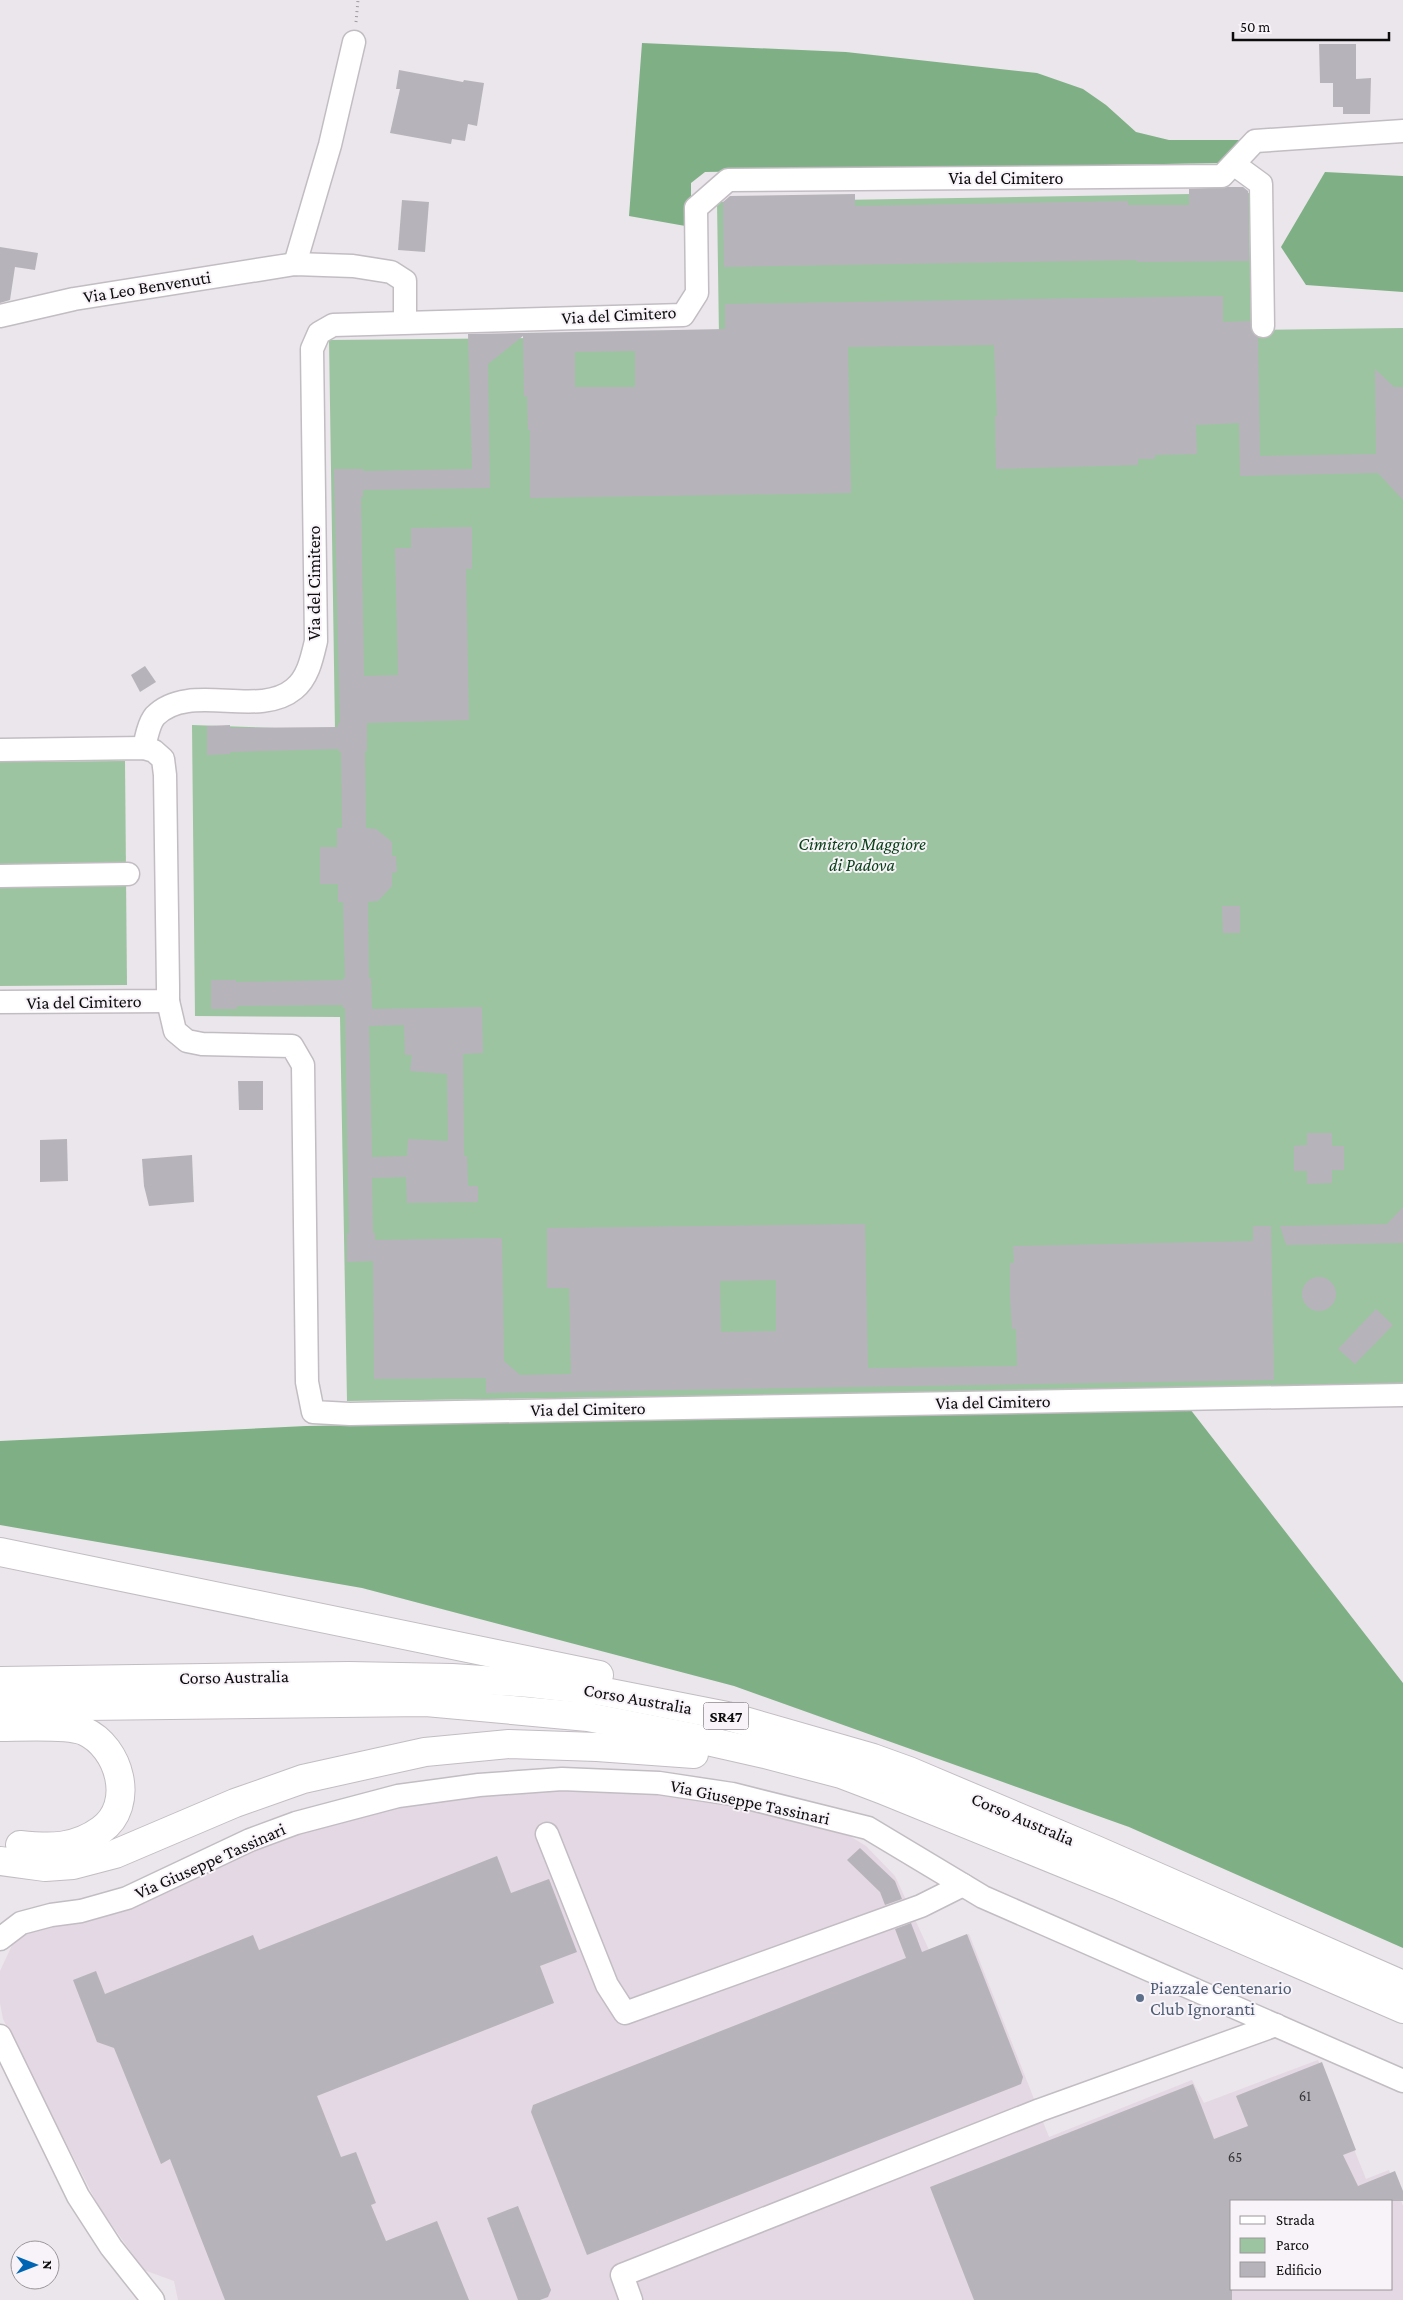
<svg xmlns="http://www.w3.org/2000/svg" width="1403" height="2300" viewBox="0 0 1403 2300" font-family="'Crimson Pro',serif">
	<rect width="100%" height="100%" fill="#ebe6eb"/>
	<path fill="#e3d8e3" fill-rule="evenodd" d="M460 1788H662L835 1827 866 1846 895 1876 929 1950 969 1934 1049 2137 1192 2080 1204 2103 1318 2060 1366 2179 1389 2170 1403 2206V2300H178L174 2281 144 2270 99 2207 3 2019 0 2003V1971L15 1939 36 1925 254 1846ZM1232 2201H1392V2289H1232Z"/>
	<g fill="#9dc4a1">
		<polygon points="1249,193 1251,330 1403,328 1403,1386 347,1401 340,1017 195,1016 192,725 335,730 329,340 719,336 717,202"/>
		<polygon points="125,761 127,985 0,986 0,762"/>
	</g>
	<g fill="#7fb085">
		<polygon points="642,43 846,52 1037,73 1083,89 1106,105 1136,132 1169,140 1247,140 1223,163 705,172 691,183 691,227 629,216"/>
		<polygon points="1325,172 1403,176 1403,292 1306,285 1281,247"/>
		<polygon points="1190,1409 1403,1683 1403,1948 1129,1827 734,1686 362,1588 0,1525 0,1441 306,1426"/>
	</g>
	<g fill="#b6b4ba" fill-rule="evenodd">
		<polygon points="1319,44 1356,44 1356,79 1371,78 1370,114 1343,114 1343,107 1333,107 1333,83 1320,83"/>
		<polygon points="399,70 463,82 464,80 484,83 477,126 468,124 465,141 452,139 451,144 390,133 400,89 396,89"/>
		<polygon points="1228,187 1243,187 1248,191 1249,261 1137,262 1137,260 724,267 723,202 730,196 855,194 855,206 1128,201 1128,205 1189,205 1189,189"/>
		<polygon points="402,200 429,202 425,252 398,250"/>
		<polygon points="0,247 38,253 35,270 15,267 10,300 0,303"/>
		<path d="M1223 296V322L1250 321 1252 332 1258 338 1260 456 1376 454 1375 369 1394 387H1403V500L1378 473 1240 476 1239 423 1196 425 1197 454 1155 455V459H1138V465L996 469 995 416H997L994 345 848 347 851 493 530 498V430H528L527 396 524 397 523 336 488 364 490 488 363 490V497H361L364 676 398 675 395 548H411V528L472 527V569H466L469 720 367 723V751H365L366 828 376 829 392 842V856H396L397 872 392 873V886L378 901 368 902 369 978H371L372 1009 482 1007 483 1053 463 1054 464 1156H467L468 1186H478V1202L407 1203 406 1177 372 1178 373 1233H375V1240L502 1238 504 1361 520 1375 571 1374 569 1288H547V1228L865 1224 868 1368 1017 1366 1016 1329H1012L1010 1297V1263H1014L1013 1246 1253 1241V1226H1271L1274 1380 486 1393V1378L374 1379 373 1261 347 1262V1233H349L345 1008H343V1005L237 1006V1009H211V980H236V982L342 980 345 978 343 902H338V884H320V847H337V828H342L341 752H339V749L230 752V754L207 755V726L230 725V728L338 727V723H340L334 469H363V471L472 469 468 334 725 329V304ZM635 351V387H575V352ZM404 1025 405 1055H412L410 1071 447 1074 448 1141 408 1139 407 1156 372 1157 369 1026ZM776 1280V1331L721 1332 720 1281Z"/>
		<polygon points="145,666 156,682 140,692 131,675"/>
		<polygon points="1222,906 1240,906 1240,933 1223,933"/>
		<polygon points="238,1081 263,1081 263,1110 239,1110"/>
		<polygon points="1307,1133 1332,1133 1332,1146 1344,1146 1344,1170 1332,1170 1332,1183 1307,1184 1307,1171 1294,1171 1294,1146 1307,1145"/>
		<polygon points="67,1139 68,1181 40,1182 40,1140"/>
		<polygon points="192,1155 194,1202 149,1206 144,1186 142,1159"/>
		<polygon points="1403,1207 1403,1243 1286,1245 1280,1226 1387,1224"/>
		<circle cx="1319" cy="1294" r="17"/>
		<polygon points="1376,1309 1393,1325 1355,1364 1338,1349"/>
		<polygon points="860,1848 895,1881 902,1899 885,1905 880,1892 847,1860"/>
		<polygon points="497,1856 511,1893 549,1879 577,1952 540,1966 554,2003 317,2096 341,2157 356,2152 376,2203 371,2205 386,2241 437,2221 469,2300 225,2300 170,2159 161,2164 114,2048 97,2042 73,1980 96,1971 105,1994 253,1935 259,1950"/>
		<polygon points="911,1923 922,1952 967,1934 1023,2077 1021,2084 587,2255 531,2112 533,2105 906,1958 895,1929"/>
		<polygon points="1322,2062 1356,2150 1343,2155 1358,2186 1395,2171 1403,2191 1403,2201 1232,2201 1232,2300 974,2300 930,2187 1193,2084 1214,2139 1248,2126 1236,2096"/>
		<polygon points="518,2206 551,2290 548,2297 540,2300 518,2300 487,2218"/>
	</g>
	<g fill="none" stroke-linecap="round" stroke-linejoin="round">
		<defs>
			<g id="minor">
				<polyline points="1235,165 1261,184 1263,326"/>
				<polyline points="295,264 330,145 354,42"/>
				<polyline points="0,316 74,299 295,264 353,266 391,272 405,281 405,322"/>
				<path d="M144 748C146 738 149 723 155 716 189 681 258 719 294 689 308 678 312 658 316 641L312 349 319 333 333 325 683 315 697 293 696 208 728 180 1222 176 1255 141 1403 131"/>
				<polyline points="0,750 144,748 154,751 163,759 165,775 168,987 168,1001 0,1002"/>
				<polyline points="0,876 128,874"/>
				<polyline points="168,1001 175,1031 187,1041 202,1044 292,1046 303,1065 307,1382 313,1412 350,1414 1403,1395"/>
				<polyline points="547,1834 607,1985 625,2013 921,1906 963,1885"/>
				<polyline points="0,1939 21,1923 51,1915 81,1911 127,1898 250,1840 296,1823 398,1796 479,1785 562,1779 659,1783 732,1794 868,1828 983,1897 1403,2081"/>
				<polyline points="0,2036 78,2196 111,2247 153,2300"/>
				<polyline points="631,2300 622,2275 1040,2110 1276,2025"/>
			</g>
			<g id="highway">
				<polyline points="0,1552 599,1675"/>
				<polyline points="0,1681 349,1676 452,1678 530,1683 600,1691 727,1716 873,1758 909,1771 1096,1850 1403,1985"/>
				<polyline points="0,1707 426,1702 588,1717 690,1737 765,1754 841,1774 883,1790 1117,1885 1403,2009"/>
				<path d="M0 1727C20 1727 67 1724 84 1731 120 1747 136 1805 101 1830 75 1849 50 1848 20 1845"/>
				<polyline points="0,1861 45,1867 73,1865 115,1854 235,1803 303,1779 425,1752 509,1744 597,1747 694,1754"/>
			</g>
		</defs>
		<use href="#minor" stroke="#c2bdc2" stroke-width="25"/>
		<use href="#highway" stroke="#c2bdc2" stroke-width="30"/>
		<polyline stroke="#9d9a9d" stroke-width="3" stroke-dasharray="1 4" stroke-linecap="butt" points="356,22 358,0"/>
		<use href="#minor" stroke="#fff" stroke-width="22"/>
		<use href="#highway" stroke="#fff" stroke-width="28"/>
	</g>
	<circle fill="#5c6f8a" stroke="#f8f3f8" stroke-width="2" cx="1140" cy="1998" r="5"/>
	<g text-anchor="middle" dominant-baseline="central" stroke-width="4" stroke-linejoin="round" paint-order="stroke">
		<g font-size="15" fill="#373638">
			<text x="1305" y="2096">61</text>
			<text x="1235" y="2157">65</text>
		</g>
		<rect fill="#f8f3f8" stroke="#545154" stroke-width="1" x="703.5" y="1702.5" width="45" height="27" rx="4"/>
		<g font-size="16" font-weight="bold" fill="#0d0c0d">
			<text x="726" y="1716">SR47</text>
		</g>
		<g font-size="18" fill="#0d0c0d" stroke="#f8f3f8">
			<text x="1006" y="178">Via del Cimitero</text>
			<text transform="translate(147 287) rotate(-9)">Via Leo Benvenuti</text>
			<text transform="translate(619 315) rotate(-3)">Via del Cimitero</text>
			<text transform="translate(314 583) rotate(-90)">Via del Cimitero</text>
			<text transform="translate(84 1002) rotate(-1)">Via del Cimitero</text>
			<text transform="translate(993 1402) rotate(-1)">Via del Cimitero</text>
			<text transform="translate(588 1409) rotate(-1)">Via del Cimitero</text>
			<text transform="translate(234 1677) rotate(-1)">Corso Australia</text>
			<text transform="translate(638 1699) rotate(10)">Corso Australia</text>
			<text transform="translate(750 1802) rotate(12)">Via Giuseppe Tassinari</text>
			<text transform="translate(1023 1819) rotate(23)">Corso Australia</text>
			<text transform="translate(210 1861) rotate(-24)">Via Giuseppe Tassinari</text>
		</g>
		<g font-size="18" font-style="italic" fill="#084118" stroke="#f8f3f8">
			<text x="862" y="844">Cimitero Maggiore<tspan x="862" dy="21">di Padova</tspan></text>
		</g>
		<g font-size="18" fill="#4e5e75" stroke="#f8f3f8" text-anchor="start">
			<text x="1150" y="1988">Piazzale Centenario<tspan x="1150" dy="21">Club Ignoranti</tspan></text>
		</g>
	</g>
	<rect x="1230" y="2200" width="162" height="90" fill="#f8f3f8" stroke="#9a979a"/>
	<rect x="1240" y="2216" width="25" height="8" fill="#ffffff" stroke="#9a979a"/>
	<text x="1276" y="2225" font-size="15" fill="#0d0c0d">Strada</text>
	<rect x="1240" y="2238" width="25" height="15" fill="#9dc4a1" stroke="#9a979a"/>
	<text x="1276" y="2250" font-size="15" fill="#0d0c0d">Parco</text>
	<rect x="1240" y="2262" width="25" height="15" fill="#b6b4ba" stroke="#9a979a"/>
	<text x="1276" y="2275" font-size="15" fill="#0d0c0d">Edificio</text>
	<g transform="translate(35 2265) rotate(90)"><circle r="24" fill="#f8f3f8" stroke="#9a979a"/>
	<path d="M0-4L9 19L0 12L-9 19Z" fill="#0066b3"/>
	<text y="-8" font-size="14" font-weight="bold" text-anchor="middle" fill="#0d0c0d">N</text>
	</g>
	<path d="M1233 32v8h156v-8" fill="none" stroke="#0d0c0d" stroke-width="2.5"/>
	<text x="1240" y="32" font-size="15" fill="#0d0c0d" stroke="#f8f3f8" stroke-width="4" paint-order="stroke">50 m</text>
</svg>
